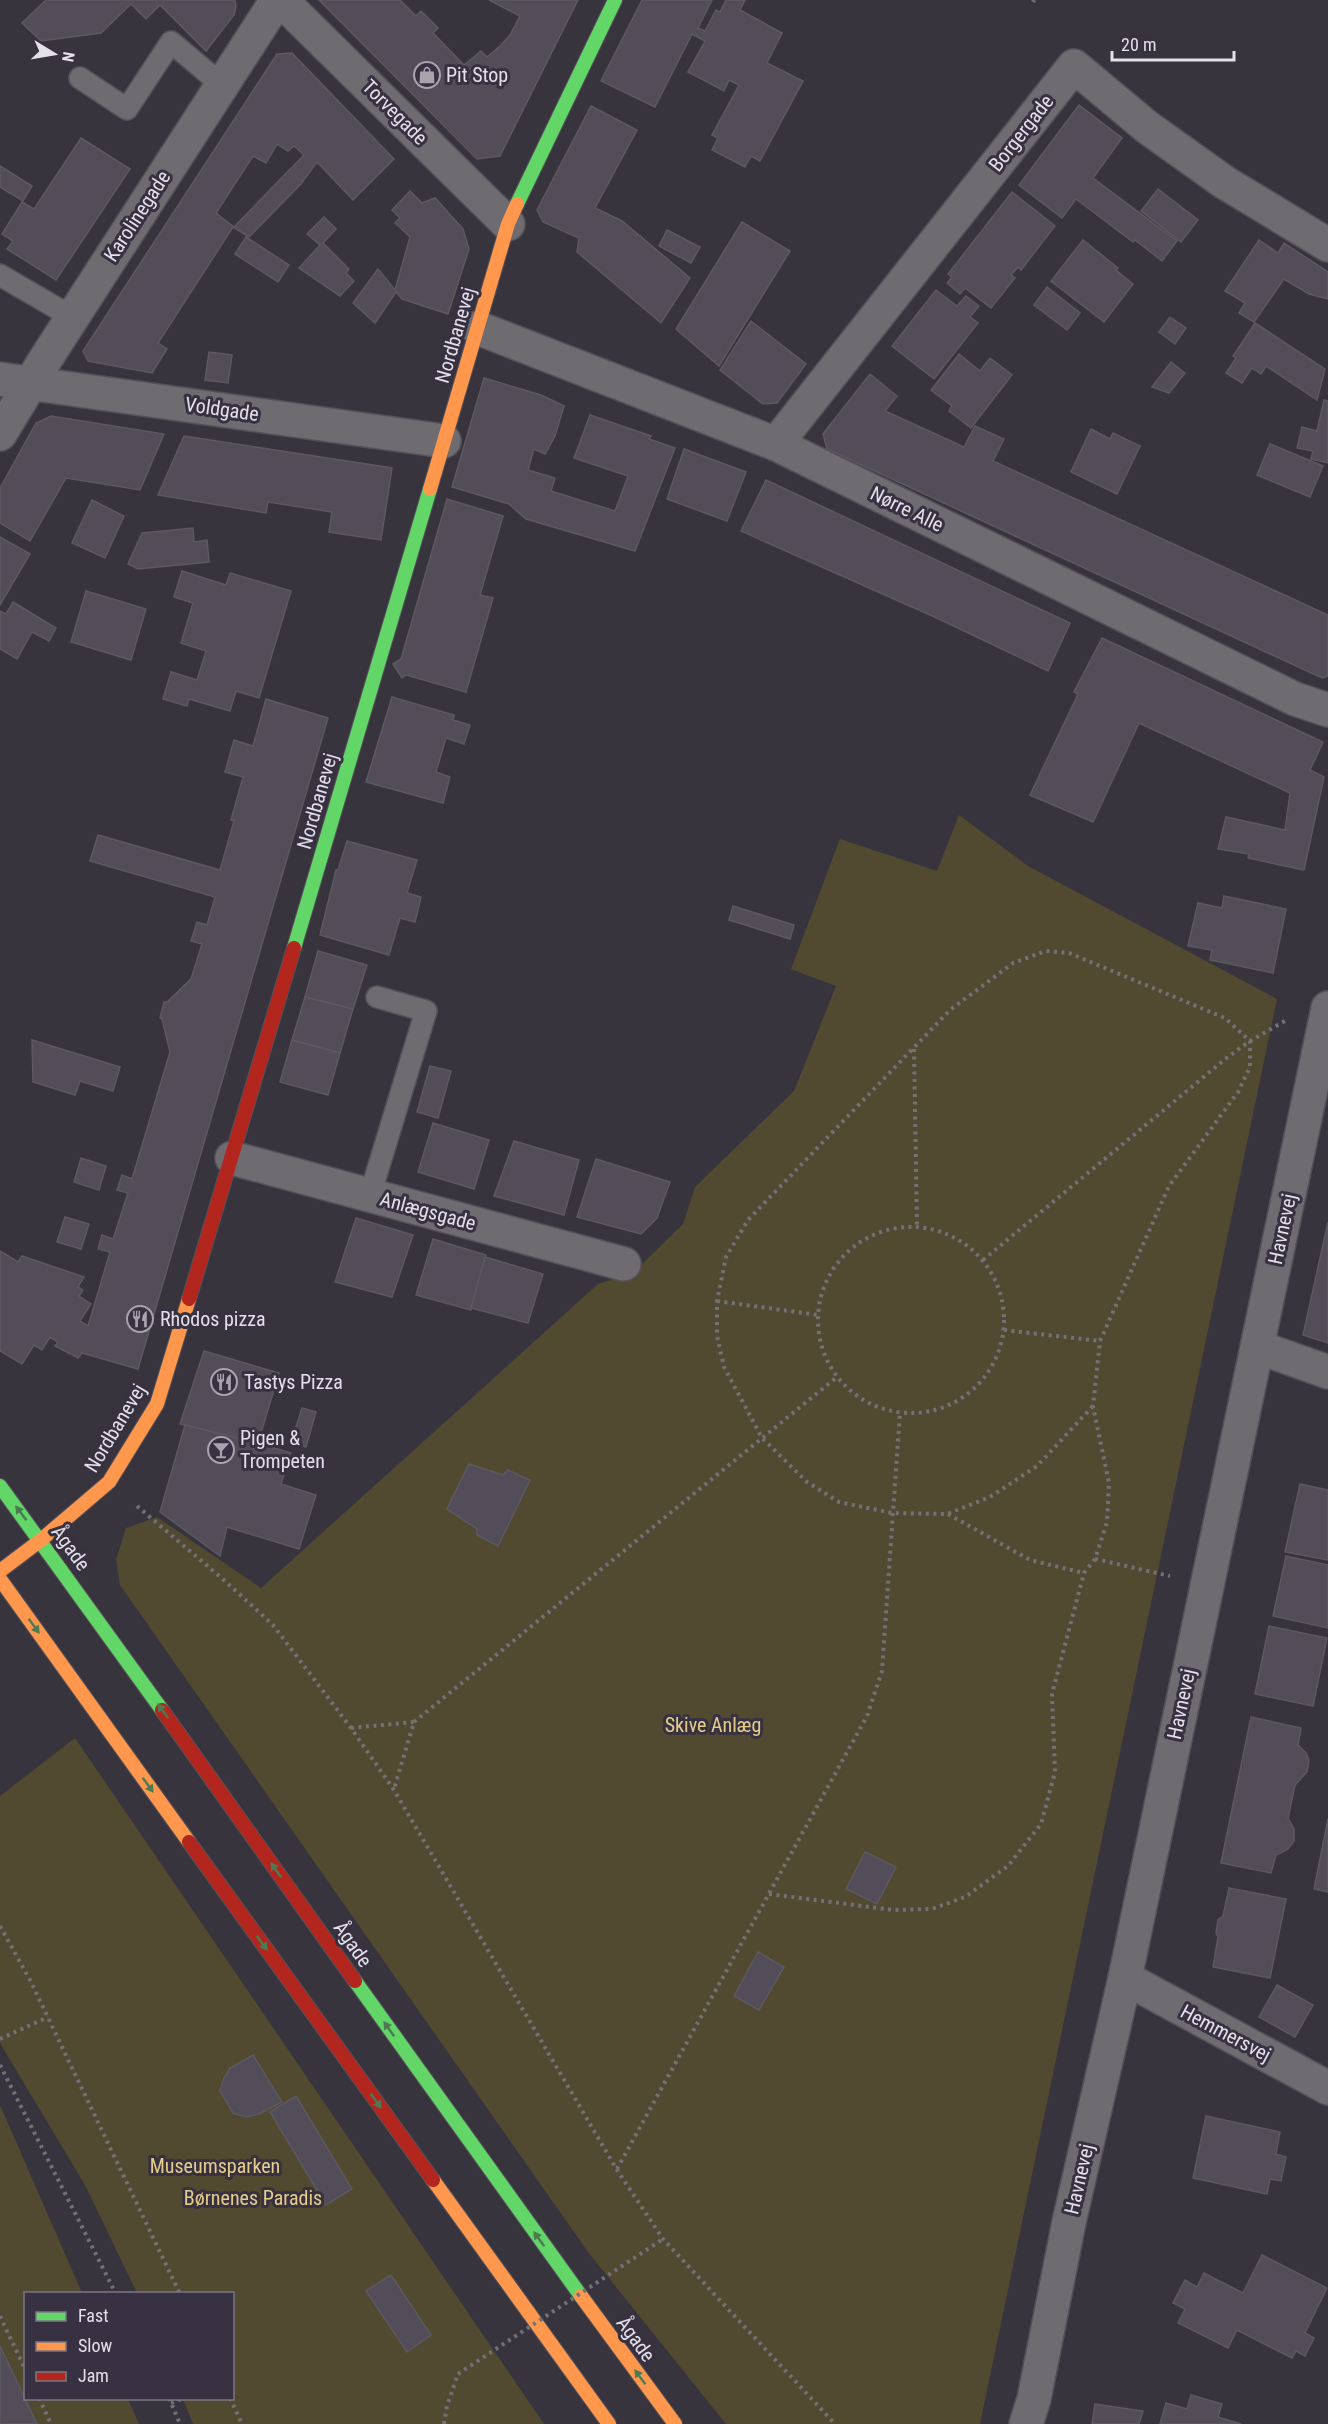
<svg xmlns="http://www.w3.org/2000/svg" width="1328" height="2424" viewBox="0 0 1328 2424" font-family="'Roboto Condensed',sans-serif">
	<rect width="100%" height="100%" fill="#38343e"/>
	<g fill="#524931">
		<polygon points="959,815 1028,866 1277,999 980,2424 726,2424 588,2252 120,1585 116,1560 126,1528 157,1517 261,1588 598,1284 633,1273 683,1224 695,1187 794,1091 836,986 791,969 840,839 937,871"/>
		<polygon points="75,1738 544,2424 193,2424 183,2399 232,2398 232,2294 137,2293 85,2185 0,2043 0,1796"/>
		<polygon points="0,2105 82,2293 26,2294 26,2398 128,2399 139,2424 0,2424"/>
	</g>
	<g fill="#524d59" stroke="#5c5961" stroke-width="1.5" fill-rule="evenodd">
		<polygon points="46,0 235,0 236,7 234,15 206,51 160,5 146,19 131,4 101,33 41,41 22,23"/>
		<polygon points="319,0 400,0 416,16 421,11 438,28 433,33 464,65 481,51 487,57 500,46 510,35 520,16 489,0 578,0 500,156 477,159"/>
		<polygon points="642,0 712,0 698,28 705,31 716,10 720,12 726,0 745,0 740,10 782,33 767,63 803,81 760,161 751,156 745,167 712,150 718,138 712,135 739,85 729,80 724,91 688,72 705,41 692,34 655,107 601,81"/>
		<path d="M292 53 394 159 353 200 317 162 301 184 249 237 233 227 158 343 167 349 152 373 88 361 83 351 277 54ZM277 144 288 151 294 146 304 155 234 227 216 213 253 156 266 163Z"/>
		<polygon points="1079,105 1122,138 1093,178 1177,241 1162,261 1135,240 1133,242 1076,199 1062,218 1019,185"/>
		<polygon points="591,106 637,130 595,208 622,221 690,278 661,323 577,252 579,238 543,222 537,210"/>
		<polygon points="81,138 130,169 56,280 7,249 13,241 2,234 22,202 34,209"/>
		<polygon points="0,166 32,186 23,201 0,187"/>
		<polygon points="1158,189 1198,220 1181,242 1141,211"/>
		<polygon points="410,191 422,203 435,198 463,229 469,249 448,314 402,299 396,292 375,323 353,303 378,269 395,290 410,237 395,223 400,218 392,210"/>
		<polygon points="1012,192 1055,226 1021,270 1018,267 1011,275 1015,278 991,308 965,288 960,294 947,283 952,277 948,274"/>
		<polygon points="324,217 336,229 323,243 349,269 346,273 354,281 340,296 299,268 320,245 307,234"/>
		<polygon points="742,222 790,251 719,366 676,329"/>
		<polygon points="667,230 700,247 691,263 659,246"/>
		<polygon points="246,237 289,265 278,282 235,254"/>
		<polygon points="1083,240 1118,268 1116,270 1133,284 1104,322 1051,281"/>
		<polygon points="1259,240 1278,253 1284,243 1328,272 1328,299 1309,294 1284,279 1254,322 1239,313 1245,303 1225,291"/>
		<polygon points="1047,287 1080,313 1067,330 1034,305"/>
		<polygon points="936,290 957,306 966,296 979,306 970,317 978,323 934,379 892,346"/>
		<polygon points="1170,317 1186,328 1175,344 1159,332"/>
		<polygon points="751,321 806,364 777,403 763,404 720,370"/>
		<polygon points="1255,323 1325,369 1317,400 1266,366 1261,374 1252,368 1242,383 1226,373 1236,358 1233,356"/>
		<polygon points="209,352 232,355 228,383 205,380"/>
		<polygon points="959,354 980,371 990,358 1012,375 971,428 949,411 952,406 931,390"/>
		<polygon points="1171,362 1185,373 1169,393 1152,387"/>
		<polygon points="870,374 897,396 885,411 964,447 975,426 1004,439 993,461 1328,615 1328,676 1322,678 827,449 823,434"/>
		<polygon points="484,378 541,395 564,406 555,436 545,454 534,449 528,470 555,478 551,491 615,511 628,476 574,458 590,415 651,436 649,439 675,448 635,551 526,519 509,504 452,487"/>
		<polygon points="1324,400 1328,401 1328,463 1311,459 1313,451 1297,448 1302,427 1317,431"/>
		<polygon points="51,416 164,434 140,490 66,478 30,541 0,523 0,488 36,423"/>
		<polygon points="1091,429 1110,439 1113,433 1140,446 1117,494 1071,472"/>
		<polygon points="184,436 392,468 381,540 329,532 332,512 268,502 266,513 158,495"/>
		<polygon points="1270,444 1323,466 1310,497 1257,475"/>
		<polygon points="684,449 746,472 727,521 667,499"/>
		<polygon points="766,480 1070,623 1048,671 939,619 741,531"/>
		<polygon points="447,499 503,516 480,595 493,598 466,692 406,675 402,678 393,664 401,659"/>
		<polygon points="92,500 124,516 105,558 72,543"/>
		<polygon points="193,528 194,542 207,540 209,562 138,569 128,564 142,533"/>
		<polygon points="0,537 30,554 0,605"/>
		<polygon points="182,571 226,585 230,573 291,591 259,698 236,691 230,711 189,699 187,706 163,699 171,672 197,680 206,651 181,643 193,603 174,597"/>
		<polygon points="86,591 146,609 131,660 71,642"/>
		<polygon points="13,602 56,628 49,641 32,632 17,659 0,649 0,611 6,614"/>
		<polygon points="1102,638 1323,742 1310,770 1324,777 1304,870 1248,858 1249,854 1218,849 1226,817 1285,830 1290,793 1139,723 1093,822 1030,795 1078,694 1074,692"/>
		<polygon points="392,697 454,715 453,720 470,725 464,744 446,738 436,772 450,777 443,803 366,782"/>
		<polygon points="266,699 328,718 138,1369 82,1353 78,1358 55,1346 58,1342 50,1337 42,1350 34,1345 22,1364 0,1351 0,1251 18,1262 22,1256 84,1277 78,1287 83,1290 79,1296 91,1304 80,1321 88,1326 110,1252 98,1249 102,1235 113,1239 128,1193 117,1190 122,1175 132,1179 170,1052 162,1019 160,1018 164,1002 167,1002 191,979 202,944 191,941 197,922 207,925 215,897 90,861 98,835 220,870 234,821 231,820 243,777 225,772 234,740 253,746"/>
		<polygon points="347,841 417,860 407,893 421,897 415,922 400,918 389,955 320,935 336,870 338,870"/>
		<polygon points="1224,896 1286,909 1273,973 1210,960 1212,950 1188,946 1198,903 1222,908"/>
		<polygon points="733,906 794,925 790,939 729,920"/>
		<polygon points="318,951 367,965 353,1009 305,997"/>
		<polygon points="305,997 353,1009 340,1053 292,1040"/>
		<polygon points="32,1040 120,1067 113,1091 80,1081 75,1095 33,1082"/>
		<polygon points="292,1040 340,1053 328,1095 280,1082"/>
		<polygon points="430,1066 451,1071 438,1118 417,1112"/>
		<polygon points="433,1123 489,1140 474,1189 418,1172"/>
		<polygon points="514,1141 579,1160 564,1215 494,1196"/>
		<polygon points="81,1158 106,1166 99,1190 74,1182"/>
		<polygon points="596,1159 670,1182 657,1218 641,1234 577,1217"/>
		<polygon points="65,1217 89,1224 81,1249 57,1242"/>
		<polygon points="356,1218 413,1235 392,1297 335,1282"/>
		<polygon points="1328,1222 1328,1343 1303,1335"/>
		<polygon points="433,1239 486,1255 471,1310 416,1295"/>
		<polygon points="485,1257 543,1274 528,1323 471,1308"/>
		<polygon points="204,1351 279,1373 258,1443 180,1424"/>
		<polygon points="302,1408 316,1412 306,1447 291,1443"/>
		<polygon points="185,1425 258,1443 291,1453 281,1484 316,1495 299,1549 227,1527 220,1556 160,1512"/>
		<polygon points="469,1464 503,1475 508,1470 530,1480 498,1546 477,1535 477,1529 447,1509"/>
		<polygon points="1300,1484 1328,1490 1328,1560 1285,1552"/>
		<polygon points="1286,1556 1328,1565 1328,1628 1273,1616"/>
		<polygon points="1269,1626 1327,1638 1313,1706 1255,1694"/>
		<polygon points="1251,1717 1301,1728 1298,1745 1306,1753 1309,1760 1307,1772 1295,1785 1288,1818 1294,1829 1294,1841 1287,1850 1276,1855 1271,1873 1221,1863"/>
		<polygon points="1328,1819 1328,1892 1314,1889"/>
		<polygon points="865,1852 896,1867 877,1904 846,1889"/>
		<polygon points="1229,1888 1286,1899 1270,1978 1213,1967 1218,1937 1216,1933 1218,1920 1223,1916"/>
		<polygon points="758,1952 784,1967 759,2010 734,1996"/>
		<polygon points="1277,1985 1313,2005 1295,2037 1259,2017"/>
		<polygon points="253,2055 282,2102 259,2114 246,2117 233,2113 220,2091 224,2078 230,2068"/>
		<polygon points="296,2096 352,2189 326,2205 270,2112"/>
		<polygon points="1206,2116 1280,2132 1276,2154 1286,2157 1281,2181 1270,2179 1267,2194 1193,2178"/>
		<polygon points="1262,2255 1327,2288 1305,2333 1314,2338 1305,2356 1296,2351 1292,2358 1237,2330 1228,2348 1178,2323 1185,2309 1173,2303 1185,2280 1197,2287 1204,2273 1243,2293"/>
		<polygon points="391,2275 431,2335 407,2352 366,2291"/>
		<polygon points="0,2346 37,2424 0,2424"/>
		<polygon points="1191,2395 1222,2404 1218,2417 1241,2424 1160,2424 1166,2403 1187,2409"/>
		<polygon points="1095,2404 1143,2411 1139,2424 1092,2424"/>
	</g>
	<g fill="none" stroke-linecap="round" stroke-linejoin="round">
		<defs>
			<g id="lane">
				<polyline points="80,78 127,109 171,42 222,85"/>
				<polyline points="0,275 72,317"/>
				<polyline points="370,1195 426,1011 377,997"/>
			</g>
			<g id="street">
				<polyline points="281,0 508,224"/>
				<polyline points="478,328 776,444 1295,699 1328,710"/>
				<polyline points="0,379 444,441"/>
				<polyline points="0,434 43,363 277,0"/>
				<polyline points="776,444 1074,66 1147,127 1224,182 1328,245"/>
				<polyline points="232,1158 624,1264"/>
				<polyline points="1258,1347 1328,1372"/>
				<polyline points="1125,1978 1328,2088"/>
				<polyline points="1026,2424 1034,2399 1069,2222 1125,1978 1328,1008"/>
			</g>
			<g id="fast">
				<polyline points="517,204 615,0"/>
				<polyline points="294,948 430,489"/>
				<polyline points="0,1486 162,1710"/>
				<polyline points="355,1981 581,2296"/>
			</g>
			<g id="slow">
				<polyline points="430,489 508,224 517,204"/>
				<polyline points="0,1571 41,1540 109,1482 157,1404 189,1299"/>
				<polyline points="0,1579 189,1842"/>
				<polyline points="433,2180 609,2424"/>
				<polyline points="581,2296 675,2424"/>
			</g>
			<g id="jam">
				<polyline points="189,1299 294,948"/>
				<polyline points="162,1710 355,1981"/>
				<polyline points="189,1842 433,2180"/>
			</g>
		</defs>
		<use href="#lane" stroke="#545059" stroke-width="24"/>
		<use href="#street" stroke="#545059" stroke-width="36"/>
		<use href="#fast" stroke="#545059" stroke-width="16"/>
		<use href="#slow" stroke="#545059" stroke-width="16"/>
		<use href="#jam" stroke="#545059" stroke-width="16"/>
		<g stroke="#737175" stroke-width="4" stroke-dasharray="3 4.5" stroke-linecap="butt">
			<polyline points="1033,2 1034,0"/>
			<polyline points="914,1049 917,1227"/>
			<circle cx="911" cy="1320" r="93"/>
			<polyline points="983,1260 1229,1056 1250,1041 1285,1021"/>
			<polyline points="717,1301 818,1315"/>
			<polyline points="1004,1330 1100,1341"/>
			<polyline points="137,1506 225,1581 273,1625 351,1728 394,1790 617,2170 663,2239 835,2424"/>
			<polyline points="948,1514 1030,1560 1084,1573"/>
			<polyline points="1095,1559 1170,1576"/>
			<polyline points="414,1722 837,1377"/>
			<polyline points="351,1728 414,1722 394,1789"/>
			<polyline points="769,1894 893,1910 932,1909 965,1897 1008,1866 1041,1824 1055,1772 1052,1694 1084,1573 1095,1559 1107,1522 1109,1483 1093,1406 1100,1341 1169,1186 1238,1092 1250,1067 1250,1041 1225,1018 1069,953 1046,951 1013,963 950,1010 748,1220 726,1257 717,1301 717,1336 724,1367 762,1438 807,1482 839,1502 892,1513 947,1514 990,1497 1037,1466 1093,1406"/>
			<polyline points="0,1926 31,1982 180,2294"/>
			<polyline points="0,2039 48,2017"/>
			<polyline points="0,2065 116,2294"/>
			<polyline points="617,2169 867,1716 882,1671 900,1412"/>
			<polyline points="0,2316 26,2371"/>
			<polyline points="39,2398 51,2424"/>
			<polyline points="169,2398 180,2424"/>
			<polyline points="230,2398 242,2424"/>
			<polyline points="171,2403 184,2398"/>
			<polyline points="444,2424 447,2406 458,2374"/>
		</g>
		<use href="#lane" stroke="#6e6b71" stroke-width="21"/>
		<use href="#street" stroke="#6e6b71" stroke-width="33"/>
		<use href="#fast" stroke="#63d668" stroke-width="14"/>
		<use href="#slow" stroke="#ff974d" stroke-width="14"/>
		<use href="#jam" stroke="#b3261e" stroke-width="14"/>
		<polyline stroke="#737175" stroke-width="4" stroke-dasharray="3 4.5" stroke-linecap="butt" points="458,2374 663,2239"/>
	</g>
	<defs><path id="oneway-solid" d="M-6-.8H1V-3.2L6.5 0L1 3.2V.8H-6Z" transform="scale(1.5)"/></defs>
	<g fill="#4b7b53">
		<use href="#oneway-solid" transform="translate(21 1513) rotate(-127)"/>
		<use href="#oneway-solid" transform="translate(34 1626) rotate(54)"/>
		<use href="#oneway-solid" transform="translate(163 1711) rotate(-125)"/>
		<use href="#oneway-solid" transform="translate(148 1785) rotate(54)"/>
		<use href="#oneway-solid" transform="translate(276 1870) rotate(-125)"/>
		<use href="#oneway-solid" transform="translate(262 1943) rotate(54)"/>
		<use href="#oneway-solid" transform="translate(389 2029) rotate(-125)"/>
		<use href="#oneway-solid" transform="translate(376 2101) rotate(54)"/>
		<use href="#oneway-solid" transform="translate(539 2239) rotate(-126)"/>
		<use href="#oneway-solid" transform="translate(640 2377) rotate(-126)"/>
	</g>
	<defs>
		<symbol id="shop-ring" viewBox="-11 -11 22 22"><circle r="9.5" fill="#373141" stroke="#a8a4ae" stroke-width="1.5"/><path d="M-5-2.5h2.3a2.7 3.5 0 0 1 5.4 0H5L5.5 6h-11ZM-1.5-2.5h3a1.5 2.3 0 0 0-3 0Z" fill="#a8a4ae"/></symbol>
		<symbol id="restaurant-ring" viewBox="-11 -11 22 22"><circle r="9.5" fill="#373141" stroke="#a8a4ae" stroke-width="1.5"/><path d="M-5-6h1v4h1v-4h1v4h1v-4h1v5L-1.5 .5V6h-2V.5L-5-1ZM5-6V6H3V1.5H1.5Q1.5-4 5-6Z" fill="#a8a4ae"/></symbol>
		<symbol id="bar-ring" viewBox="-11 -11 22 22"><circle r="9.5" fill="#373141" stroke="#a8a4ae" stroke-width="1.5"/><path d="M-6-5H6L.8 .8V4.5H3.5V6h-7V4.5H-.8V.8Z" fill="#a8a4ae"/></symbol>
	</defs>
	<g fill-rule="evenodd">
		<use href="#shop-ring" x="412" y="60" width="30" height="30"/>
		<use href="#restaurant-ring" x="125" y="1304" width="30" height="30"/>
		<use href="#restaurant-ring" x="209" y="1367" width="30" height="30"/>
		<use href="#bar-ring" x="206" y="1435" width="30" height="30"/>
	</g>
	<g text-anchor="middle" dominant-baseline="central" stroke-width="6" stroke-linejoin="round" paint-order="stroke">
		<g font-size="20" fill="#e4e0ea" stroke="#373141" text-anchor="start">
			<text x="446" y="75">Pit Stop</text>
			<text x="160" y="1319">Rhodos pizza</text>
			<text x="244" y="1382">Tastys Pizza</text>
			<text x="240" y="1438">Pigen &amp;<tspan x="240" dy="23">Trompeten</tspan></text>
		</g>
		<g font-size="20" fill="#e4e0ea" stroke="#373141">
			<text transform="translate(395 112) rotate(45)">Torvegade</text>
			<text transform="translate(1021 133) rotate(-52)">Borgergade</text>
			<text transform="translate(137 216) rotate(-57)">Karolinegade</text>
			<text transform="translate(455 335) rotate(-74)">Nordbanevej</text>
			<text transform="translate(222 409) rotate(8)">Voldgade</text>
			<text transform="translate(907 509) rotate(26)">Nørre Alle</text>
			<text transform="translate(317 801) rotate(-74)">Nordbanevej</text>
			<text transform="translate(428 1211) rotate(15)">Anlægsgade</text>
			<text transform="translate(1282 1229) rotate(-78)">Havnevej</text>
			<text transform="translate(115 1428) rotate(-59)">Nordbanevej</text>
			<text transform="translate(71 1548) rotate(54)">Ågade</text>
			<text transform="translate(1181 1704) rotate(-78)">Havnevej</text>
			<text transform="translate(353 1944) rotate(55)">Ågade</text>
			<text transform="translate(1226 2033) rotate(28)">Hemmersvej</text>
			<text transform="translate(1079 2179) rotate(-77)">Havnevej</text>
			<text transform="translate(636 2339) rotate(54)">Ågade</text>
		</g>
		<g font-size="20" fill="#e7ce88" stroke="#373141">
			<text x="713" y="1725">Skive Anlæg</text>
			<text x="215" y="2166">Museumsparken</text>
			<text x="253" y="2198">Børnenes Paradis</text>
		</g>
	</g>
	<rect x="24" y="2292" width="210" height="108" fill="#373141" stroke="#7c7785" stroke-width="1.5"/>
	<rect x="36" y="2312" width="30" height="9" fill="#63d668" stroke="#7c7785" stroke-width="1.5"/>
	<text x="78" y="2322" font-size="18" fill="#e4e0ea">Fast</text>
	<rect x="36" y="2342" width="30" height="9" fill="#ff974d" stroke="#7c7785" stroke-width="1.5"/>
	<text x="78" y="2352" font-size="18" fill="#e4e0ea">Slow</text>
	<rect x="36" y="2372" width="30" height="9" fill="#b3261e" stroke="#7c7785" stroke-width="1.5"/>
	<text x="78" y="2382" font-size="18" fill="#e4e0ea">Jam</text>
	<g transform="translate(54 54) rotate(101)" stroke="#373141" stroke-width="4.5" paint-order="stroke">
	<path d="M0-4.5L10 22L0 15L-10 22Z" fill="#e4e0ea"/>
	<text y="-9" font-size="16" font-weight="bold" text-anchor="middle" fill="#e4e0ea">N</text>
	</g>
	<path d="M1112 51v9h122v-9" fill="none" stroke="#e4e0ea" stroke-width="3"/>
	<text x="1121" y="51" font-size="18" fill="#e4e0ea" stroke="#373141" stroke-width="4.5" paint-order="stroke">20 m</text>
</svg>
